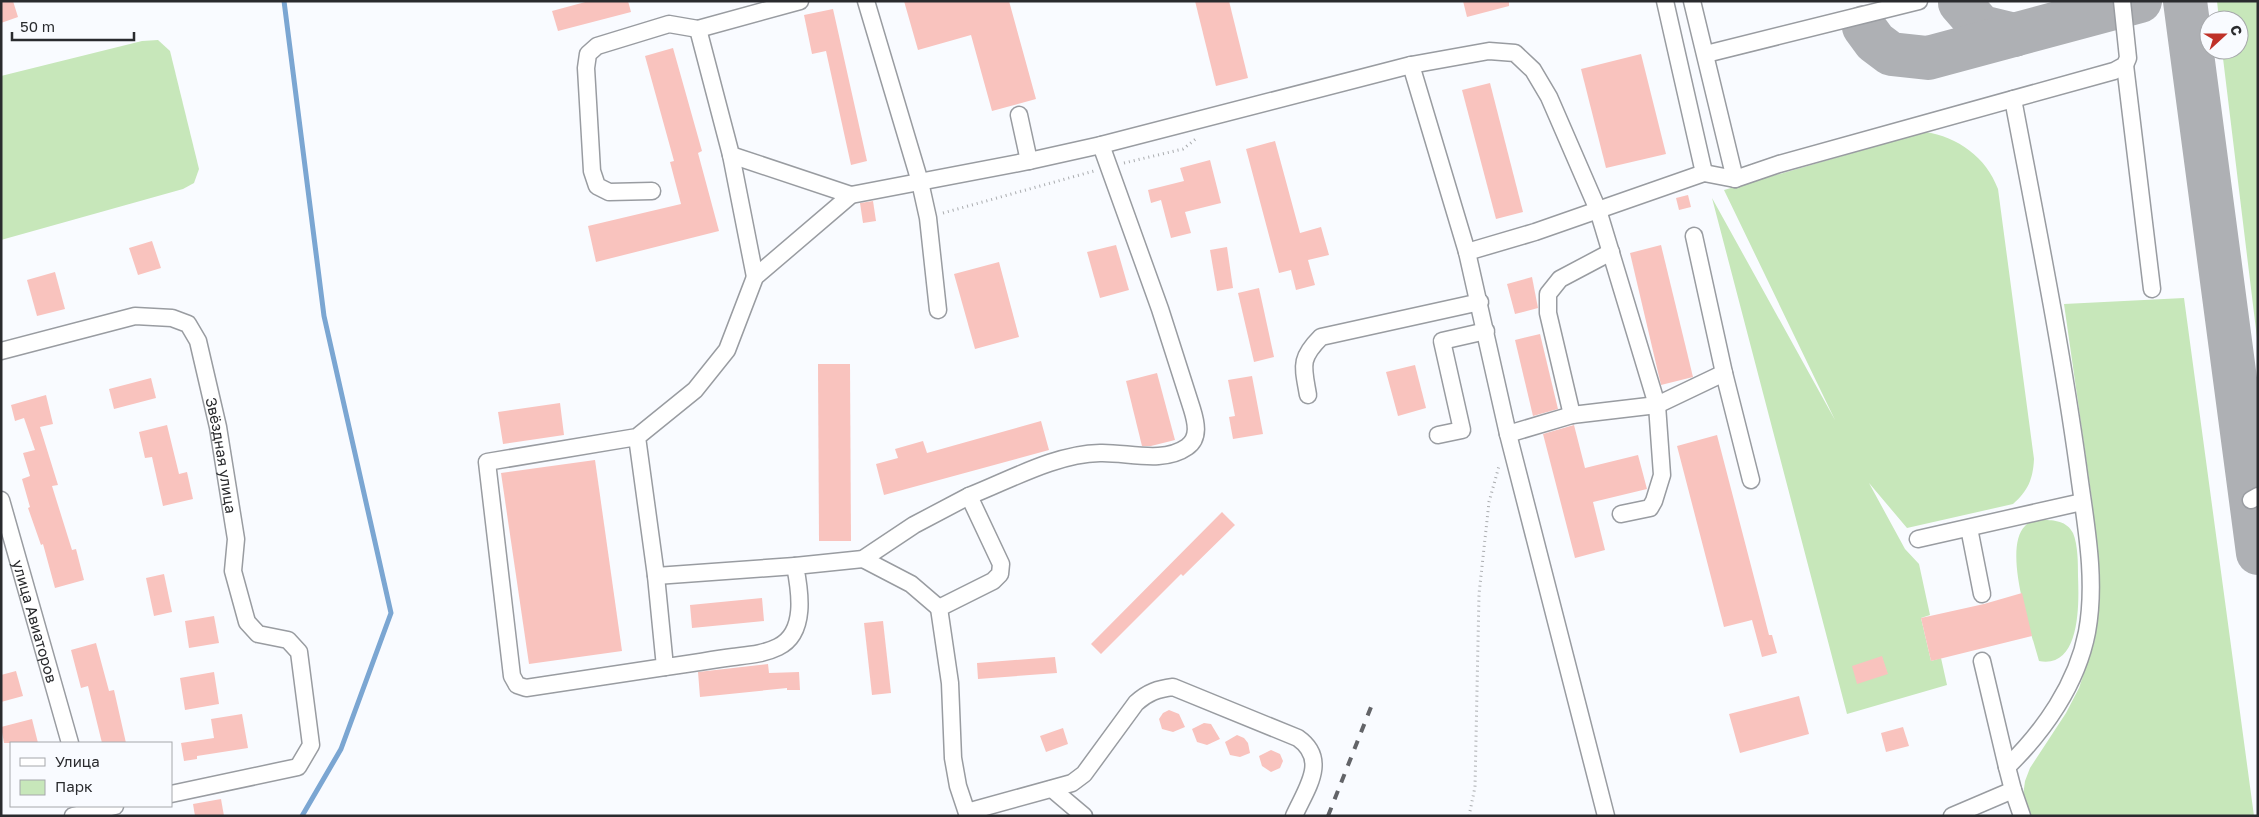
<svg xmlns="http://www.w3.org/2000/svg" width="2259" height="817" viewBox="0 0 2259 817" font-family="'Golos Text',sans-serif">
	<rect width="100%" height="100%" fill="#f9fbff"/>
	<g fill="#c7e7ba">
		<polygon points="2217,1 2258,1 2258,346 2222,50 2239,50 2239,20 2219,20"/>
		<polygon points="158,40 170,51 199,169 194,183 183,189 1,240 1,76 142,41"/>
		<path d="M1925 132C1958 137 1986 157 1998 189L2034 459C2033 479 2028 491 2013 504L1907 528 1869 483 1905 549 1919 564 1930 615 1921 618 1931 661 1941 658 1947 685 1847 714 1712 198 1835 420 1724 190Z"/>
		<polygon points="2184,298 2254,816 2030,816 2023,796 2025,781 2030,768 2066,713 2079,688 2094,643 2099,603 2092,500 2064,304"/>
		<path d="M2043 520C2054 520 2067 521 2073 533 2078 545 2078 563 2078 576 2079 603 2081 669 2039 661 2031 631 2002 549 2025 526 2029 521 2037 521 2043 520Z"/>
	</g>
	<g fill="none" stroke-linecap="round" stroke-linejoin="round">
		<polyline stroke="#7ba6d2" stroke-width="5" points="284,1 324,316 391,613 341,749 302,816"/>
		<g stroke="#aeb0b4" stroke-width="44">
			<polyline points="2185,1 2258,553"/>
			<polyline points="1960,3 1981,27 2014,35"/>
			<polyline points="1864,27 1875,42 1891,54 1928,58 2140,1"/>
		</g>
	</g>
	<g fill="#f9c3be">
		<polygon points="1,1 13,1 18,17 1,23"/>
		<polygon points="589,1 628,1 631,12 558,31 552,11"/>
		<polygon points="904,1 1009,1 1036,99 992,111 971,35 918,50"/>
		<polygon points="1195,1 1229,1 1248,78 1216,86"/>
		<polygon points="1463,1 1509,1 1509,6 1467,17"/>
		<polygon points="833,9 867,161 851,165 826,51 812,54 804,15"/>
		<polygon points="673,48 702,151 698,153 719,231 596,262 588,226 681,204 670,162 674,161 645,56"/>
		<polygon points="1641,54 1666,154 1606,168 1581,69"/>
		<polygon points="1490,83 1523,212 1496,219 1462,90"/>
		<polygon points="1275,141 1300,233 1321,227 1329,255 1308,260 1315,285 1296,290 1291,270 1279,273 1246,149"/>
		<polygon points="1210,160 1221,203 1185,212 1191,233 1171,238 1161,200 1151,203 1148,190 1184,181 1180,168"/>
		<polygon points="1688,195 1691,207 1679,210 1676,198"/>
		<polygon points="873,201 876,221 863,223 860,203"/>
		<polygon points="152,241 161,268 138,275 129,248"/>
		<polygon points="1116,245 1129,290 1100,298 1087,252"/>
		<polygon points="1661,245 1693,377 1661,385 1630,253"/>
		<polygon points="1227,247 1233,288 1217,291 1210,250"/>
		<polygon points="999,262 1019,337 975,349 954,274"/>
		<polygon points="55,272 65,309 37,316 27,280"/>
		<polygon points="1532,277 1538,308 1515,314 1507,284"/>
		<polygon points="1259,288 1274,357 1254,362 1238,293"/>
		<polygon points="1540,334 1558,409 1533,416 1515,340"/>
		<polygon points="818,364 850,364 851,541 819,541"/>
		<polygon points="1415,365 1426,408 1398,416 1386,372"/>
		<polygon points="1157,373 1175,440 1151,446 1142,446 1126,381"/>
		<polygon points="1252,376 1263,434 1233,439 1229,417 1235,416 1228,380"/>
		<polygon points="151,378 156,398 114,409 109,389"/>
		<polygon points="46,395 53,424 40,427 58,485 52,486 72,550 76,549 84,580 55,588 43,544 41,545 28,508 30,507 22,479 30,476 23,453 35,450 24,418 15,421 11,405"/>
		<polygon points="560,403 564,435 503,444 498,412"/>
		<polygon points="1041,421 1049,450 884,495 876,464 898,458 895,449 923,441 927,453"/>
		<polygon points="167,425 179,474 187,472 193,499 163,506 152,457 145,458 139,432"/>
		<polygon points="1574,425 1585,468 1638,455 1647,489 1593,502 1605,550 1575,558 1543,434"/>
		<polygon points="1717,435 1769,635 1772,635 1777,653 1762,657 1752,620 1724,627 1677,446"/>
		<polygon points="595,460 622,651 529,664 501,473"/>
		<polygon points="1222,512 1235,525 1183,576 1181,574 1101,654 1091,644"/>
		<polygon points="164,574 172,612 154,616 146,578"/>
		<polygon points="2022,593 2032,636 1931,661 1921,618 1984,604"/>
		<polygon points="762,598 764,621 692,628 690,605"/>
		<polygon points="214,616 219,643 189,648 185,621"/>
		<polygon points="883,621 891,693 872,695 864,623"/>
		<polygon points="96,643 109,691 114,690 126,743 102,743 88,686 81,688 71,650"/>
		<polygon points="1882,656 1888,674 1857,684 1852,666"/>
		<polygon points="1055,657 1057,673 978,679 977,663"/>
		<polygon points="768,664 769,673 799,672 800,690 787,690 787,688 700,697 698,672"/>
		<polygon points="16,671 23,696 1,702 1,675"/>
		<polygon points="214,672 219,704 185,710 180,678"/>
		<polygon points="1799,696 1809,734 1740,753 1729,714"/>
		<polygon points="1169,710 1179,714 1185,727 1173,732 1162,729 1159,719 1163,713"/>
		<polygon points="242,714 248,748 197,756 197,759 184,761 181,743 214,738 211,719"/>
		<polygon points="32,719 38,743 4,743 1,727"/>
		<polygon points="1204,723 1211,724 1220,739 1207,745 1197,742 1192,729"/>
		<polygon points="1903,727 1909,746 1886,752 1881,733"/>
		<polygon points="1063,728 1068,744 1046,752 1040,736"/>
		<polygon points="1237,735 1244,738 1248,743 1250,753 1240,757 1230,755 1225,742"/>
		<polygon points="1271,750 1280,754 1283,761 1280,768 1271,772 1262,766 1259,756"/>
		<polygon points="221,799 224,816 195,816 193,804"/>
	</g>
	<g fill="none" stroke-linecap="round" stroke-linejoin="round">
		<defs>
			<g id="minor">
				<polyline points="866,1 920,182 928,218 938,310"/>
				<polyline points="1665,1 1704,173"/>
				<polyline points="1692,1 1735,179"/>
				<polyline points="698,29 731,155 851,195"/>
				<polyline points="1706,54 1919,1"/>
				<polyline points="1411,65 1467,252 1508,434 1606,816"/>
				<polyline points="2125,65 2152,289"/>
				<path d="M2013 99C2036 221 2061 344 2078 467 2085 521 2097 578 2087 632 2077 684 2044 731 2007 767L2013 790 2022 816"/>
				<polyline points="1019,115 1029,161"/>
				<polyline points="731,155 755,277"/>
				<polyline points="652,191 609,192 597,186 592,171 586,68 588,54 597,46 669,24 698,29 800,1"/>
				<polyline points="1694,236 1724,373 1751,480"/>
				<polyline points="1467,252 1535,232 1704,173 1735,179 1779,164 2114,71 2125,65 2128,58 2122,1"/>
				<path id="s1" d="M1 351 135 316 172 318 188 324 198 341 218 427 236 539 233 571 247 622 258 634 288 640 299 652 311 745 298 767 171 794"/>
				<path d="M1308 395C1303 366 1299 359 1321 337L1480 302"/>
				<polyline points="1572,415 1548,313 1548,294 1560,279 1611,252"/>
				<polyline points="1508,434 1572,415 1657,405 1724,373"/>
				<polyline points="1438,435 1462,430 1442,341 1486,331"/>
				<polyline points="637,437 656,576 665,667 526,688 517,685 512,676 487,462 637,437 695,390 727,350 755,277 851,195 1029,161 1101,145 1411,65 1489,51 1515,53 1533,70 1549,97 1598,210 1657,405 1662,475 1654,501 1650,508 1621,514"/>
				<path id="s2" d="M1 500 70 743"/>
				<polyline points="2251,500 2258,496"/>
				<polyline points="1969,528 1982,594"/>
				<polyline points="1918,539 2082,502"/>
				<polyline points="863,559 911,584 939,608"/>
				<polyline points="656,576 795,566"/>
				<polyline points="1982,661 2007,767"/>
				<path d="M665 667C688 664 711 660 733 657 749 655 764 654 778 647 807 633 800 591 795 566L863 559 914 525 969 496"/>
				<polyline points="1052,789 1084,816"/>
				<path d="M967 812 1072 783 1084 774 1136 703C1148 692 1158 689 1173 687L1298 738C1329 760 1306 789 1294 816"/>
				<polyline points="73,816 115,806"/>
				<path d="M968 816 958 786 953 758 950 683 939 608 993 581 1000 574 1001 564 969 496C1010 480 1055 454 1100 453 1127 452 1163 464 1187 447 1200 438 1196 422 1192 409L1160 309 1101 145"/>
				<polyline points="1952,816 2013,790"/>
			</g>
		</defs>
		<use href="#minor" stroke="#999ca1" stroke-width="19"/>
		<g stroke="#aaacaf" stroke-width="3" stroke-dasharray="1 4" stroke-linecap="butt">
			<polyline points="1124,163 1183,149 1197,138"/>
			<polyline points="943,213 1094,171"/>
			<polyline points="1469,816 1475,787 1479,594 1489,502 1499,466"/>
		</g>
		<use href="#minor" stroke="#fff" stroke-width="16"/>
		<polyline stroke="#636468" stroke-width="4" stroke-dasharray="9 9" stroke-linecap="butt" points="1328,816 1371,707"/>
	</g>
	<g text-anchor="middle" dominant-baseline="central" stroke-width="4" stroke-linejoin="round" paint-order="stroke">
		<g font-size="15" fill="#2a2b2e" stroke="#f9fbff">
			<text stroke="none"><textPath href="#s1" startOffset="329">Звёздная улица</textPath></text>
			<text stroke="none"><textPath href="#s2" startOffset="126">улица Авиаторов</textPath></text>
		</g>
	</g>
	<rect width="2259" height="817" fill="none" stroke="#2a2b2e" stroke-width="5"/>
	<rect x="10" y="742" width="162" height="65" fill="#f9fbff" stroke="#a6a8ab"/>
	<rect x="20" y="758" width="25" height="8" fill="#ffffff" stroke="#a6a8ab"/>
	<text x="55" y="767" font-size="15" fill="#2a2b2e">Улица</text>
	<rect x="20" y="780" width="25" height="15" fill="#c7e7ba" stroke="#a6a8ab"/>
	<text x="55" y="792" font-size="15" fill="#2a2b2e">Парк</text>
	<g transform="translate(2224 35) rotate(69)"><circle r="24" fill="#f9fbff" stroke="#a6a8ab"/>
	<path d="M0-4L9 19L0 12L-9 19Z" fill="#bf3128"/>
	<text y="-8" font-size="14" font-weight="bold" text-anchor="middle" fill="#2a2b2e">С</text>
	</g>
	<path d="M12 32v8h122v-8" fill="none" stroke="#2a2b2e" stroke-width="2.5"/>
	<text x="20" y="32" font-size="15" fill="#2a2b2e" stroke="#f9fbff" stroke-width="4" paint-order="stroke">50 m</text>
</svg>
